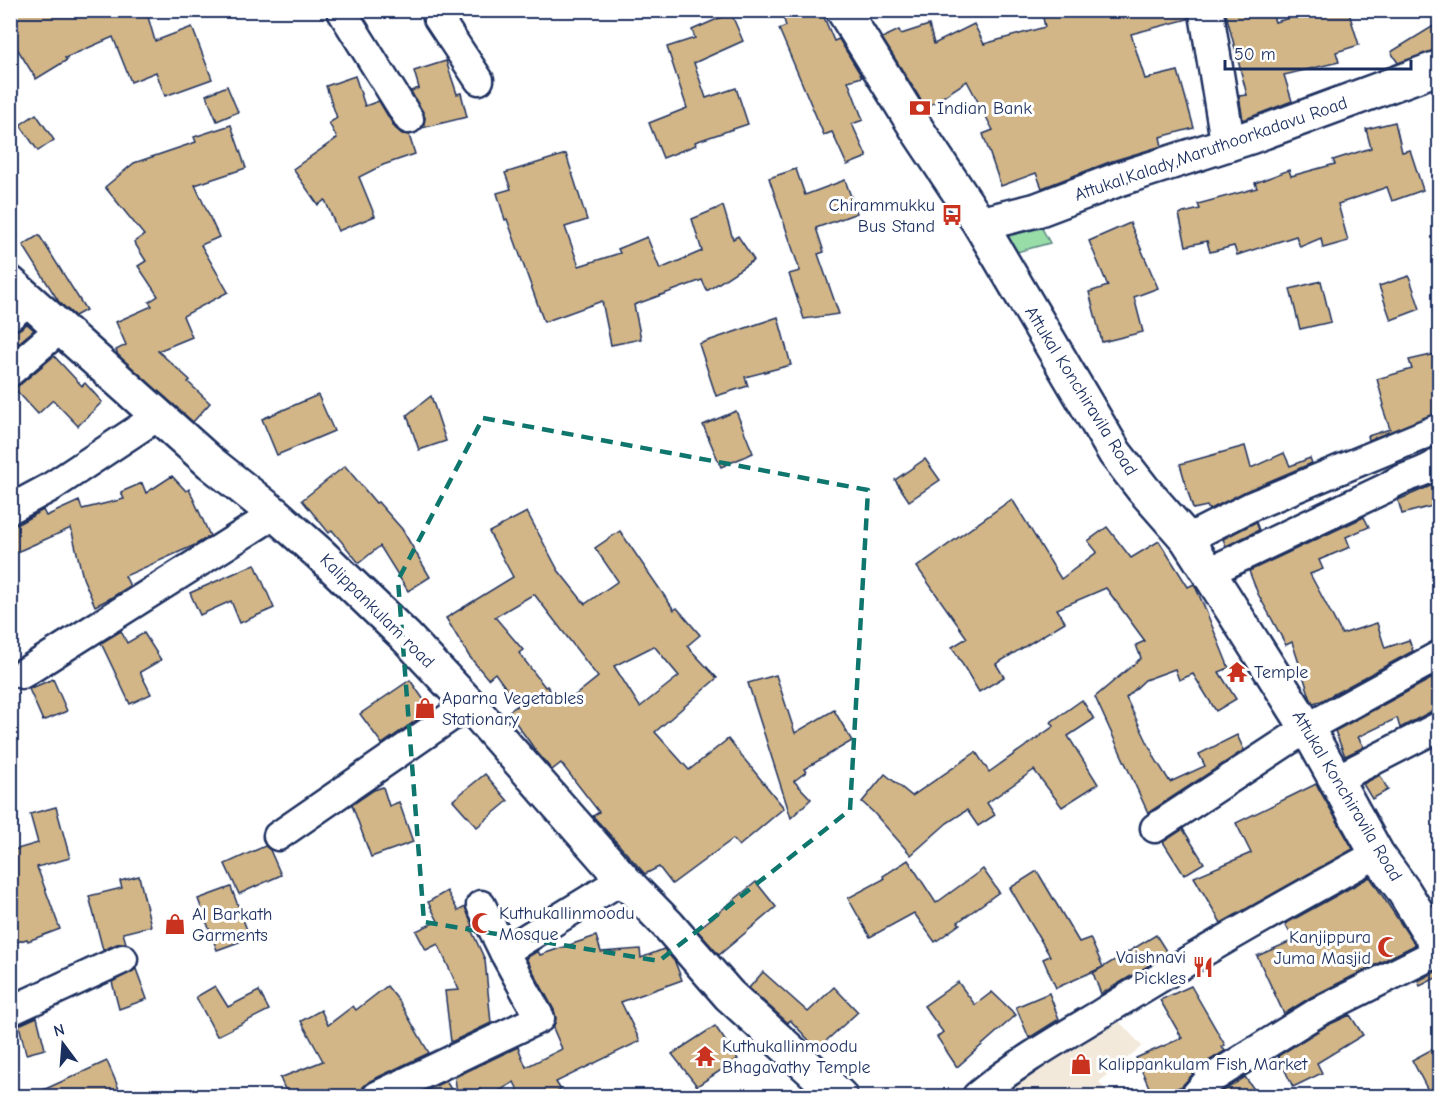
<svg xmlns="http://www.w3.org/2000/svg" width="1450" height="1107" viewBox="0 0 1450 1107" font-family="'Comic Neue',sans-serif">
	<rect width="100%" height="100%" fill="#fff"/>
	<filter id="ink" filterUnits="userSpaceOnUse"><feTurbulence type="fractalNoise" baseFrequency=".0167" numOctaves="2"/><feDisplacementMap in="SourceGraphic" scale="12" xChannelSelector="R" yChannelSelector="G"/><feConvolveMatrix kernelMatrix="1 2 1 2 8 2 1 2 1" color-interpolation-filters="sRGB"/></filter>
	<g filter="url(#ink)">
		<polygon fill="#f2e9db" points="1116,1018 1142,1046 1099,1082 1111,1096 1000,1096 996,1093"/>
		<polygon fill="#98dca8" stroke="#5a8683" stroke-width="1.5" points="1038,221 1050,243 1017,252 1001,233"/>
		<g fill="#d2b687" stroke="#1b2f5e" stroke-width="1.5" fill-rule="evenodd">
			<polygon points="10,10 146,10 155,41 192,27 212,79 165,96 156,72 131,82 113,37 65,58 67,60 36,79 10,37"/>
			<polygon points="781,10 821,10 834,41 839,39 862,77 848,81 863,120 852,124 867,157 847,165 832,132 824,135 779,29 786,26"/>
			<polygon points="1052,10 1188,10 1188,19 1131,34 1145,79 1178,71 1194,128 1160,137 1162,146 1112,161 1042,188 1036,173 1001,186 983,134 993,130 967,81 926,108 882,38 899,30 901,34 929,25 934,44 974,24 984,44 1045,27 1042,13"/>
			<polygon points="1225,10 1271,10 1275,22 1319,10 1348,10 1359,45 1336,52 1339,62 1284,75 1292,101 1243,120 1239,96 1247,95"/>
			<polygon points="731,13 743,41 694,63 706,98 736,88 748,124 695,142 696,145 663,158 649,123 687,108 667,47 695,38 692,30"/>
			<polygon points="1440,22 1440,49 1398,63 1391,52"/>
			<polygon points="446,61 457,94 461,93 467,117 422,128 425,118 411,91 419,88 414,71"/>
			<polygon points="355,76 365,106 379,101 395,128 402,134 409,135 415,154 383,165 359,177 375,216 338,231 325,200 318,205 293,169 337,138 329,123 337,118 326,86"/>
			<polygon points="227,86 238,112 217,121 206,95"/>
			<polygon points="36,114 54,140 38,151 20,125"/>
			<polygon points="1395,122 1402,152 1410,150 1423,190 1392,201 1387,187 1338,204 1348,241 1323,248 1321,238 1300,247 1296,236 1237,255 1234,246 1210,252 1207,241 1186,246 1179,214 1200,209 1198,204 1257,188 1255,183 1289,170 1291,176 1335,164 1333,160 1371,148 1366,129"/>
			<polygon points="231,125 246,168 195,185 219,237 201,245 228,292 183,316 192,337 158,351 190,380 188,382 210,403 193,422 118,355 116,350 126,345 116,322 152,306 149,302 158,296 138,266 146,261 134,242 144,235 105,187 134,163 196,142 194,137"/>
			<polygon points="566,154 587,220 565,227 579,266 620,253 618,249 647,237 660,269 702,251 692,219 723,206 733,239 738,236 754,260 707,291 702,280 634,305 641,339 611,345 602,301 544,322 507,219 505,220 497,193 511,189 505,173"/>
			<polygon points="796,169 805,195 845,180 857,213 816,228 824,252 818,254 839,314 804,319 789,274 800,271 769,178"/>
			<polygon points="1130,223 1158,288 1134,297 1143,332 1102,342 1089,292 1108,286 1089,241"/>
			<polygon points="39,235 86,310 75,316 59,302 23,245"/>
			<polygon points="1409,276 1420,309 1391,320 1379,286"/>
			<polygon points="1321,281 1331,322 1300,329 1290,289"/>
			<polygon points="778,317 791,365 745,377 748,386 716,396 699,344"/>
			<polygon points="27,324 34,330 10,350 10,332 20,329"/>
			<polygon points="1440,353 1440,412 1369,440 1368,436 1390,429 1382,406 1384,405 1377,379 1412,369 1409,360"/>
			<polygon points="54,356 82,386 85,383 102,402 78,426 53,400 38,414 14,388 21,384"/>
			<polygon points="318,395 334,431 277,455 262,419"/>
			<polygon points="431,396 446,441 419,450 407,415"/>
			<polygon points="736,411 753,453 721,467 703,425"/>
			<polygon points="1245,446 1251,468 1284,453 1290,466 1310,458 1312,463 1246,491 1209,510 1207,506 1193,509 1180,464"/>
			<polygon points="925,459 940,480 909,501 895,480"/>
			<polygon points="345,466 376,503 378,502 402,529 430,577 408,591 380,546 359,563 332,530 329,533 302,500"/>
			<polygon points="172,476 186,491 189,489 210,536 195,545 125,576 130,586 109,599 95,606 83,578 71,528 10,555 10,525 18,524 43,510 46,516 79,501 82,509 124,499 121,492 142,483 146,493"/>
			<polygon points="1440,482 1440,504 1402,514 1398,500"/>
			<polygon points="1012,499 1061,579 1097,552 1088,541 1107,527 1131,558 1159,541 1188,587 1194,584 1204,606 1229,668 1219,672 1236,699 1216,711 1193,674 1179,680 1175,669 1145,680 1126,698 1156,760 1170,782 1205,766 1199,754 1237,735 1244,750 1148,813 1095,697 1141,658 1136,645 1145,641 1106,588 1057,609 1065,622 996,664 1004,677 979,692 952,647 967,638 917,567"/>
			<path d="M527 512 558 570 585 604 618 581 595 548 620 531 674 610 677 608 700 635 687 646 717 678 655 732 689 770 728 739 784 808 739 846 733 839 672 884 659 867 645 874 593 816 599 812 561 763 552 770 536 751 508 712 518 705 495 673 488 679 469 656 446 618 513 577 489 532ZM534 594 598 677 563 705 560 700 558 701 547 686 545 687 519 653 523 650 495 617ZM654 646 679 676 640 707 614 666Z"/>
			<polygon points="1364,517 1369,527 1346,537 1350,547 1319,560 1323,569 1310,574 1342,634 1377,623 1385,648 1409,640 1413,651 1321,701 1313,703 1310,697 1292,642 1286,645 1258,594 1249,571"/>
			<polygon points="1256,522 1259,530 1226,546 1223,539"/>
			<polygon points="255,564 274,608 240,623 231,601 200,615 190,593"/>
			<polygon points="121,631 127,643 144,633 161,660 140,672 151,694 130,704 101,643"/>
			<polygon points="1440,674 1440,710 1432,711 1400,728 1397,718 1358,737 1364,747 1345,756 1335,731"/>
			<polygon points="776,675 795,733 834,710 852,741 804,769 806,772 794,781 811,799 791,818 748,683"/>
			<polygon points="53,679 67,711 43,721 29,689"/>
			<polygon points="410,680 431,710 382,744 360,714"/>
			<polygon points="1082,700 1094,719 1068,736 1098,784 1062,807 1034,770 987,803 995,815 978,826 967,810 947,823 911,855 873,812 862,802 885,774 912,796 976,752 989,772 1054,726 1051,722"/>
			<polygon points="485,774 508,801 477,827 453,800"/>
			<polygon points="1380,775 1388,790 1372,799 1363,784"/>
			<polygon points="1316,784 1353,849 1221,923 1194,877 1251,853 1236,823"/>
			<polygon points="383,787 389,806 399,802 413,842 371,857 352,805 374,790"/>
			<polygon points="56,807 70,858 37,867 60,929 28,941 27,939 10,944 10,851 38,843 30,814"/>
			<polygon points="1183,829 1204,863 1184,875 1163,842"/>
			<polygon points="265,846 270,850 281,875 239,894 225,864"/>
			<polygon points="908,860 936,903 983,869 999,892 958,922 960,924 935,942 914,913 870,937 848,898 884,879 883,876"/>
			<polygon points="1037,871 1079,942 1090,938 1103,967 1056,988 1043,959 1050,956 1010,888"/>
			<polygon points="139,876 151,926 123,933 126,943 117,944 103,950 89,896 122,888 120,881"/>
			<polygon points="1370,877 1415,945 1311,997 1284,1014 1257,956 1294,940 1285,924"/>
			<polygon points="756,882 776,907 719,955 697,930"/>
			<polygon points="231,887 250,938 217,950 198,899"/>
			<polygon points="447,891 458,911 465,907 473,926 470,927 485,960 491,1023 451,1042 445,991 459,990 438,944 426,950 416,931 438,921 428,902"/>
			<polygon points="1156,935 1168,954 1101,994 1093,973"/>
			<polygon points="596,936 601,952 640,949 641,958 664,949 675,962 682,980 621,1002 640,1041 556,1082 561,1090 548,1096 521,1096 514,1082 491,1096 484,1096 480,1089 466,1096 457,1096 455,1077 518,1047 526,1067 562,1049 553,1028 556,1019 554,1010 526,958 538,951 540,955"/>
			<polygon points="136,969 147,999 119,1009 112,982"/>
			<polygon points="1437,971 1440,976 1420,986 1418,981"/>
			<polygon points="763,972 808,1012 834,987 858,1012 817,1049 790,1020 788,1023 749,988"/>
			<polygon points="958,982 975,1005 992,992 1016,1015 957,1067 937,1037 943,1032 924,1006"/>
			<polygon points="215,986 228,1007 259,991 269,1010 217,1036 196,997"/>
			<polygon points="387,986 399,1001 429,1053 370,1081 363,1087 361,1096 288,1096 280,1078 323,1061 301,1021 321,1010 328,1025 353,1006 356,1010"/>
			<polygon points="1191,986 1225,1045 1222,1047 1225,1051 1200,1066 1182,1086 1158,1096 1153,1096 1136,1058 1182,1038 1160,1000"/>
			<polygon points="1049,993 1059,1019 1029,1038 1016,1007"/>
			<polygon points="1350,1015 1363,1035 1317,1063 1322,1073 1293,1087 1278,1056 1326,1026"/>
			<polygon points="37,1017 45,1049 26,1054 19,1025"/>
			<polygon points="715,1026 738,1059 697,1086 672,1054"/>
			<polygon points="1440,1045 1440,1096 1431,1096 1412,1060"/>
			<polygon points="107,1061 122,1096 30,1096"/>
			<polygon points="1245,1077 1259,1096 1216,1096 1220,1093"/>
			<polygon points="446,1081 455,1096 414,1096"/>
		</g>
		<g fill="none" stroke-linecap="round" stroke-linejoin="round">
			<defs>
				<g id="minor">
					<polyline points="341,10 409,119"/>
					<polyline points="436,10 438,18 479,80"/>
					<polyline points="10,316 29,301"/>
					<polyline points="10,372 61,328"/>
					<polyline points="10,509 51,487 158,416"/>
					<polyline points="1187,539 1252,506 1440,428"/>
					<path d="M1209 572 1388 487C1403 475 1425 475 1440 461"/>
					<polyline points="22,674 275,514"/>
					<polyline points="1335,780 1440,726"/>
					<polyline points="1155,828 1307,728 1440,655"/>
					<polyline points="278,836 469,704"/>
					<polyline points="481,905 504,952"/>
					<polyline points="10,1011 123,959"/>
					<polyline points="377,1096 540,1018 504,952 623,879"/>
					<path d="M977 1096C1015 1064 1059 1039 1102 1013 1192 957 1284 905 1377 854"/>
					<polyline points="1195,1096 1209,1080 1318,1012 1440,951"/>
				</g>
				<g id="tertiary">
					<polyline points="1206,10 1228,144"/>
					<polyline points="980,224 1037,210 1119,179 1250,137 1440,67"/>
					<polyline points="10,283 211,463 275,514 320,554 406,637 469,704 623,879 668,925 729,995 840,1096"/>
				</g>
				<polyline id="secondary" points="843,10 918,131 980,224 1115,453 1143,489 1187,539 1221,592 1307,728 1377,854 1403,890 1440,950"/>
			</defs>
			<use href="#minor" stroke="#1b2f5e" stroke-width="33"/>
			<use href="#tertiary" stroke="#1b2f5e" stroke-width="38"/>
			<use href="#secondary" stroke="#1b2f5e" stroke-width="38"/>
			<use href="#minor" stroke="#fff" stroke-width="28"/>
			<use href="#tertiary" stroke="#fff" stroke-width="33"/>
			<use href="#secondary" stroke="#fff" stroke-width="33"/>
		</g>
	</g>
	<path fill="none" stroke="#0f766e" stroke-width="4.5" stroke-dasharray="12 8" stroke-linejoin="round" d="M483 418 868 490 850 810 659 961 424 922 398 580Z"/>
	<defs>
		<symbol id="bank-bare" viewBox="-9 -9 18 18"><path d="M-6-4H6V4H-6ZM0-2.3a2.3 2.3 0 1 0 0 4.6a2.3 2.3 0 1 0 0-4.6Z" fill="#c8321e" stroke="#fff" stroke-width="2.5" paint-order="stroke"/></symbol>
		<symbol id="bus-bare" viewBox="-9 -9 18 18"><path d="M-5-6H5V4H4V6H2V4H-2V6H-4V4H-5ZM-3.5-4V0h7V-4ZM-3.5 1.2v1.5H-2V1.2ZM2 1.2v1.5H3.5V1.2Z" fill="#c8321e" stroke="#fff" stroke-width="2.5" paint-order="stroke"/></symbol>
		<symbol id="temple-bare" viewBox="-9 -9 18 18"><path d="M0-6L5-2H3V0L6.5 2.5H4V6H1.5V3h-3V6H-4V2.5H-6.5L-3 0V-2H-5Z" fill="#c8321e" stroke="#fff" stroke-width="2.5" paint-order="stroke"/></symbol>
		<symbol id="shop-bare" viewBox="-9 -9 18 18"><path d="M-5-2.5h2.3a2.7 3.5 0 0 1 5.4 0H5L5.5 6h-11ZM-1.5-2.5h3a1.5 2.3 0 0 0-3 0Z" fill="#c8321e" stroke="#fff" stroke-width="2.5" paint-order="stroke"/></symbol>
		<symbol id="mosque-bare" viewBox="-9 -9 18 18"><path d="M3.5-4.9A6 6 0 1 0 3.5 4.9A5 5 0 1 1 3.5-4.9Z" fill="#c8321e" stroke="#fff" stroke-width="2.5" paint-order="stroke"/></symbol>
		<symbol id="restaurant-bare" viewBox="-9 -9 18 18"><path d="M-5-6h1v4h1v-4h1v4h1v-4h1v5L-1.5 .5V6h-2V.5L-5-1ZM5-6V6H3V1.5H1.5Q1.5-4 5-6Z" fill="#c8321e" stroke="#fff" stroke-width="2.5" paint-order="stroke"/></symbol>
	</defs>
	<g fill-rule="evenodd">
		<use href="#bank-bare" x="905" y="93" width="30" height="30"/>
		<use href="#bus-bare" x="937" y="200" width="30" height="30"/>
		<use href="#temple-bare" x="1222" y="657" width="30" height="30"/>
		<use href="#shop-bare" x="410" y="693" width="30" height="30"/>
		<use href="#mosque-bare" x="467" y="908" width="30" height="30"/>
		<use href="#shop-bare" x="160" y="909" width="30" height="30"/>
		<use href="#mosque-bare" x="1373" y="932" width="30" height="30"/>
		<use href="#restaurant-bare" x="1188" y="952" width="30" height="30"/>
		<use href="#temple-bare" x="690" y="1041" width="30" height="30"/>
		<use href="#shop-bare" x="1066" y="1049" width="30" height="30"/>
	</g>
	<g text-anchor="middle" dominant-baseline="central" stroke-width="6" stroke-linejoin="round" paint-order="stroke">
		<g font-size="18" fill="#1b2f5e" stroke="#fff" text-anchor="start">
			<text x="937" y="108">Indian Bank</text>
			<text x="935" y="205" text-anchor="end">Chirammukku<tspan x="935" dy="21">Bus Stand</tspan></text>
			<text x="1254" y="672">Temple</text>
			<text x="442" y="698">Aparna Vegetables<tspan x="442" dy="21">Stationary</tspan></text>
			<text x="499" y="913">Kuthukallinmoodu<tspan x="499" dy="21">Mosque</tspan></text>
			<text x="192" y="914">Al Barkath<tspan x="192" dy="21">Garments</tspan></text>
			<text x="1371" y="937" text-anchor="end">Kanjippura<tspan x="1371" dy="21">Juma Masjid</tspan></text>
			<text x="1186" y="957" text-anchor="end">Vaishnavi<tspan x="1186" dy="21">Pickles</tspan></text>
			<text x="722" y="1046">Kuthukallinmoodu<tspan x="722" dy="21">Bhagavathy Temple</tspan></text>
			<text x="1098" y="1064">Kalippankulam Fish Market</text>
		</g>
		<g font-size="18" fill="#1b2f5e" stroke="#fff">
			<text transform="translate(1211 149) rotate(-19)">Attukal,Kalady,Maruthoorkadavu Road</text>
			<text transform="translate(1081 391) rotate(58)">Attukal Konchiravila Road</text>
			<text transform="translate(377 611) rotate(45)">Kalippankulam road</text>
			<text transform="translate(1347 796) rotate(59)">Attukal Konchiravila Road</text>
		</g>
	</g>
	<rect width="1450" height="1107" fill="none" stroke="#fff" stroke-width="36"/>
	<rect x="18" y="18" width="1414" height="1071" fill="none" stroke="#1b2f5e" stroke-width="2" filter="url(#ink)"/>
	<g transform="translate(63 1044) rotate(344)" stroke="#ffffff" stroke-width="4.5" paint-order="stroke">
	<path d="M0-4.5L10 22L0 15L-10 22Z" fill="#1b2f5e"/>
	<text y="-9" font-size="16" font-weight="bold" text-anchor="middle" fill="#1b2f5e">N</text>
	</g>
	<path d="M1225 60v9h186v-9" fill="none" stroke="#1b2f5e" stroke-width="3"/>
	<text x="1234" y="60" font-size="18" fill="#1b2f5e" stroke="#ffffff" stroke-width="4.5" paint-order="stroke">50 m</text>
</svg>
